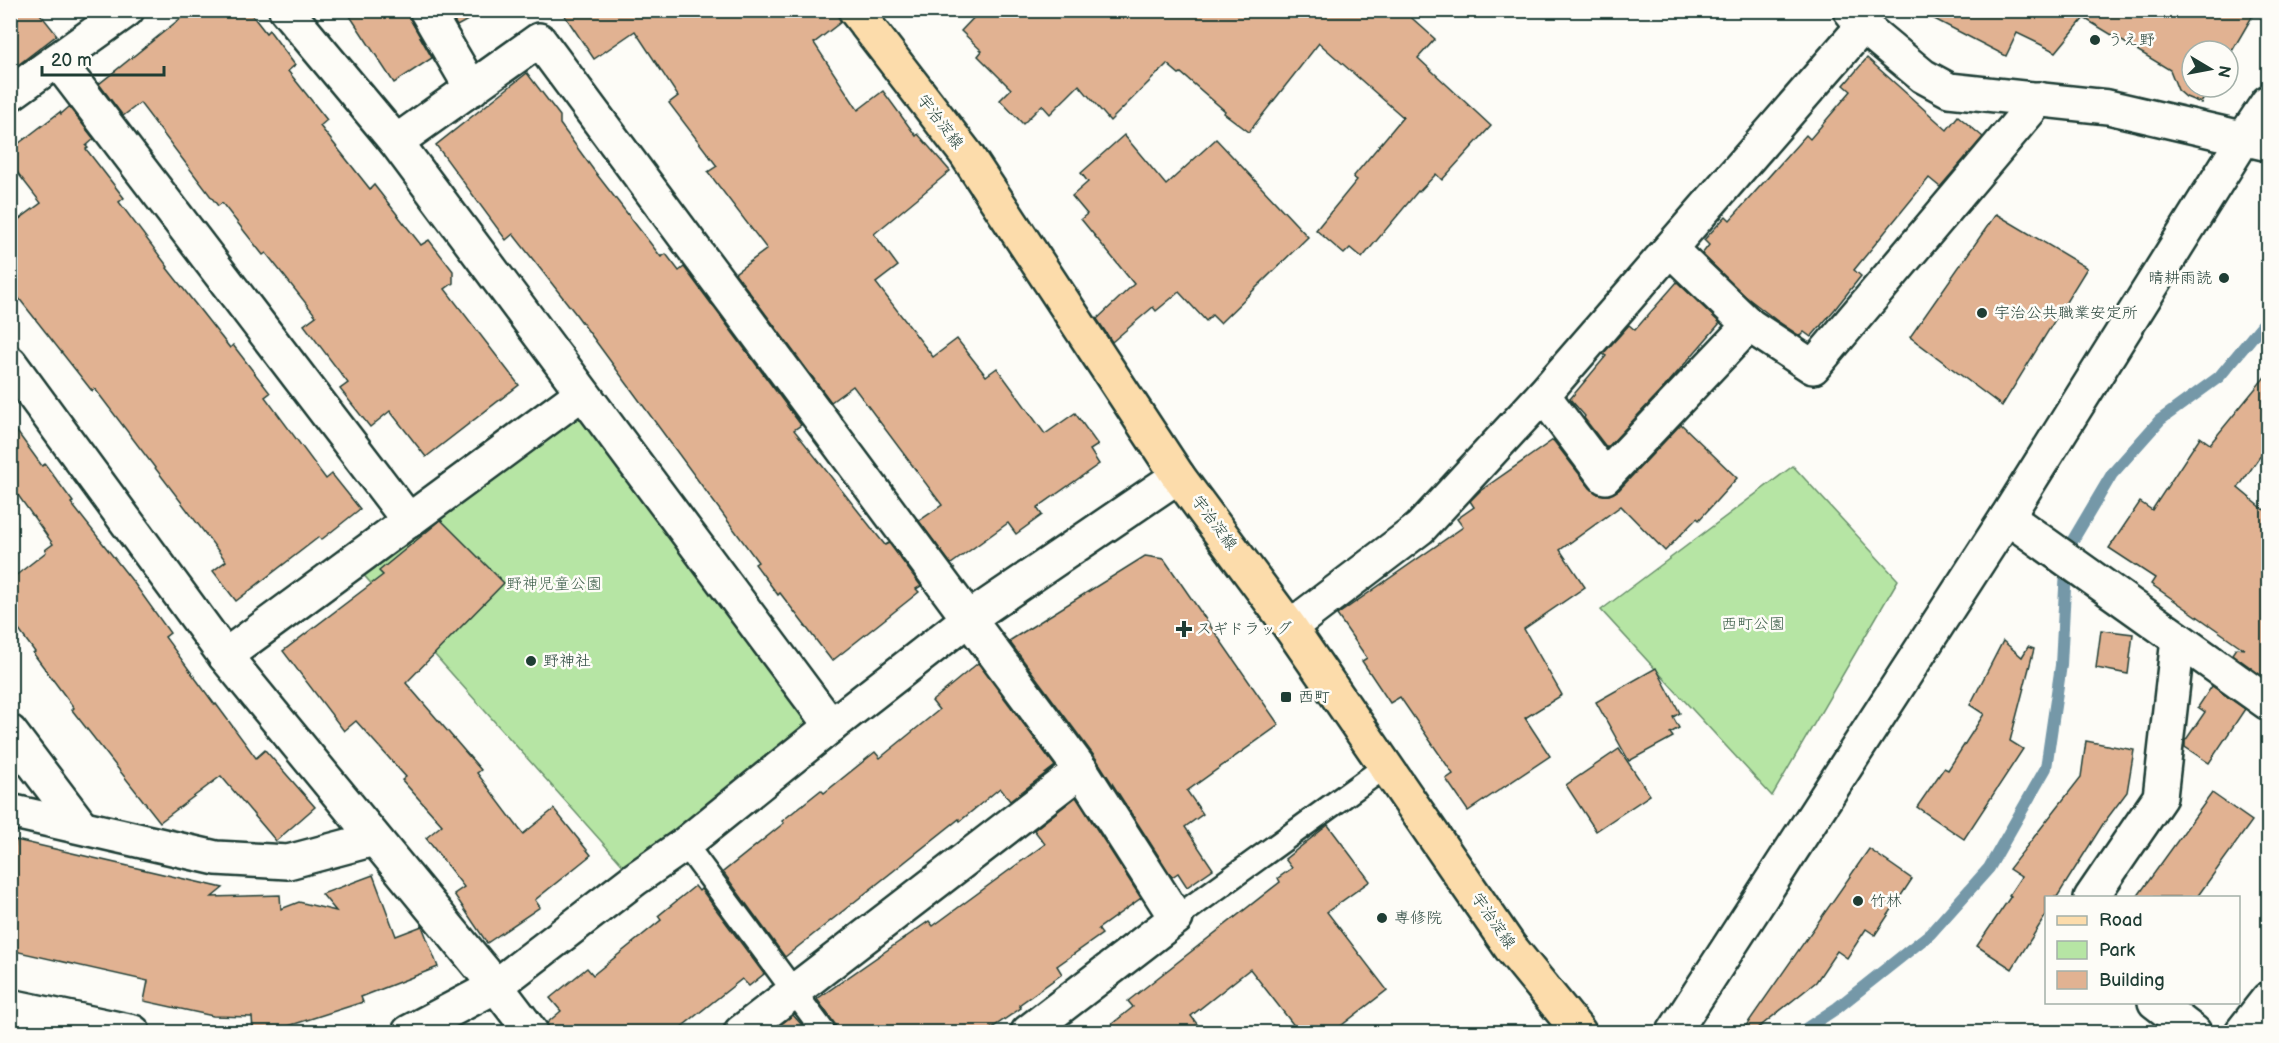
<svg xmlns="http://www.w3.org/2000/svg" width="2279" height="1043" viewBox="0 0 2279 1043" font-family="'Balsamiq Sans','Klee One',sans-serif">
	<rect width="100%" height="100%" fill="#fdfcf7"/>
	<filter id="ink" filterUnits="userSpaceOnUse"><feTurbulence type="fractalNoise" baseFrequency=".0167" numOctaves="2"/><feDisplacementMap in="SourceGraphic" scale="12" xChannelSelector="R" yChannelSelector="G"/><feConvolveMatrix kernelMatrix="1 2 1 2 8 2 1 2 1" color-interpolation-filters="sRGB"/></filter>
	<g filter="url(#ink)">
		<g fill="#b6e5a4" stroke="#6a916c" stroke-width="1.5">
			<polygon points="582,393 831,726 635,879 352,562"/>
			<polygon points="1793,466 1898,580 1772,796 1601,610"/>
		</g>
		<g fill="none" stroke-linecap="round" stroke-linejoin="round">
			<polyline stroke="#7498a8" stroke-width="12" points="1801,1032 1837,1008 1930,934 1989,868 2046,768 2061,665 2067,550 2112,474 2160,420 2219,377 2268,318"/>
		</g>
		<g fill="#e1b292" stroke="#1f3d34" stroke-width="1.5">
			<polygon points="10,10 37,10 57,35 10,71"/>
			<polygon points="191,10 248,10 266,33 269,30 295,65 288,71 327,120 320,126 370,189 374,185 421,245 429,240 453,271 453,283 445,289 519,385 426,457 390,411 370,427 340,389 348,383 304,325 316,316 266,253 263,255 222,203 218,206 140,103 123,116 99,84"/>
			<polygon points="346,10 407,10 410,19 432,58 394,83"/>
			<polygon points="448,10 486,10 457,26"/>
			<polygon points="561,10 837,10 841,22 814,43 858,110 883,91 916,136 918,134 950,171 874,234 898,266 876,283 933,357 957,339 986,376 997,368 1045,434 1075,413 1098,445 1090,450 1099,464 1037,508 1042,515 1016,534 1008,523 951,564 919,521 942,505 853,386 831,402 735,273 767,249 708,172 717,166 669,103 678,96 635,31 594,59"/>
			<polygon points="981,10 1403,10 1435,39 1418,58 1491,126 1442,180 1436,174 1419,192 1418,191 1362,258 1350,248 1344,254 1316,230 1357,180 1353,177 1403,117 1319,43 1249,132 1224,113 1225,111 1181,73 1179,74 1167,64 1110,121 1079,85 1050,114 1042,105 1023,124 1000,100 1011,89 978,56 982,51 961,31"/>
			<polygon points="1917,10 2256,10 2228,58 2228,51 2192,51 2192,87 2211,87 2201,103 2186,97 2178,90 2170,70 2084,18 2056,52 2017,33 2006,56"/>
			<polygon points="1867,58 1947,130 1958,116 1983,137 1940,187 1929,178 1854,270 1861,276 1835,309 1811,337 1804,332 1800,336 1776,320 1745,296 1702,254 1709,245 1704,240 1726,216 1730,220 1806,135 1810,139 1851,91 1844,85"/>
			<polygon points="527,73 560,116 560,124 595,172 661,257 666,254 679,271 684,267 801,425 794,430 885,545 889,543 921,586 916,589 919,592 832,661 780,593 778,595 755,564 758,562 575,313 513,234 506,240 436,145"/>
			<polygon points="69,107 94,139 86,146 88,148 86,149 124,198 119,202 168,267 167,268 230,348 233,345 270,393 265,397 326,479 332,474 360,509 321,540 319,537 236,601 213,571 226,561 95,389 92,391 10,287 10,226 41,203 10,163 10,150 60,112 61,114"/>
			<polygon points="1124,135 1166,185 1216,139 1308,237 1220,323 1212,315 1206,321 1179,292 1156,311 1153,307 1112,342 1097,319 1134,284 1081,219 1087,214 1072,196 1088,182 1081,173"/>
			<polygon points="1996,214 2087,268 2002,406 1910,337"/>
			<polygon points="1677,282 1720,323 1669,382 1607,448 1584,418 1585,416 1570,399 1606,356 1603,354 1629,325 1635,330"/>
			<polygon points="2268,373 2268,445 2238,488 2268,513 2268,674 2265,678 2232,654 2236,648 2244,649 2151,584 2155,578 2109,548 2140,502 2152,510 2200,437 2210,444"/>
			<polygon points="10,422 42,466 45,464 73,502 71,503 134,583 170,633 165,637 215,705 216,704 256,758 265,750 315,807 276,841 221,776 160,822 72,710 74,708 33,653 35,652 10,618 10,580 46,552 45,550 53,544 10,484"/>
			<polygon points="1681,424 1737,478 1699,520 1697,518 1665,551 1621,506 1560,550 1585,587 1524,629 1562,695 1525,718 1550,756 1468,811 1446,779 1453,774 1400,697 1390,703 1362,661 1367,658 1337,615 1463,527 1457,519 1474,507 1470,501 1480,491 1553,440 1590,488 1598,494 1609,495 1619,490"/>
			<polygon points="441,520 504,583 406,683 481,770 477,773 523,834 554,809 591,855 535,900 540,907 487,943 454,894 464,887 426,838 442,825 402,780 406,777 356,721 344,731 283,651 383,575 379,571"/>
			<polygon points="1145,556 1164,559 1279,725 1187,791 1203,814 1185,827 1213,869 1187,887 1178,873 1172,877 1097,760 1009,641"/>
			<polygon points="2101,630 2133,634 2128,674 2096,668"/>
			<polygon points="2003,641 2022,657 2028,647 2034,649 2010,741 2023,749 1964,839 1917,807 1944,768 1948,770 1984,714 1970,705"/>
			<polygon points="978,663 1055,766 1010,801 1000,788 960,821 959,819 785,957 723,872 784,823 782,821 821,790 824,793 875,752 880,758 939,710 932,701"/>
			<polygon points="1656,668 1680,713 1673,717 1679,728 1670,733 1673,737 1629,761 1596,702"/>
			<polygon points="2212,686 2245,709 2209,763 2185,747 2185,741 2205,712 2198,707"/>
			<polygon points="2086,741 2134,750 2127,792 2103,824 2057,897 2046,897 2046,915 2012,969 1977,946 2011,896 2009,895 2021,877 2009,869 2081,777"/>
			<polygon points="1619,749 1650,795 1596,831 1566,785"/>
			<polygon points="2212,793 2252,821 2197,897 2137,897"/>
			<polygon points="1076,797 1141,898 1098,929 1102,934 1057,966 1062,974 1019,1005 1021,1008 986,1032 837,1032 835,1024 817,999 929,921 933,926 1045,844 1034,830"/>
			<polygon points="1328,825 1370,881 1327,912 1387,990 1333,1032 1299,1032 1250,969 1191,1016 1203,1032 1102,1032 1133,1007 1128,1001 1280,882 1278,878 1292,868 1285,859"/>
			<polygon points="16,840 223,888 212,897 280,895 281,909 299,902 336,911 322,894 373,875 396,936 422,926 438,967 361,997 363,1002 276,1030 253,1030 252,1017 213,1016 144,1001 148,981 10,950 10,864"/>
			<polygon points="1869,849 1912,879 1875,935 1866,929 1847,958 1837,951 1816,982 1753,1032 1746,1032 1743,1030"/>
			<polygon points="695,886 699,891 701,889 764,974 749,986 742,979 675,1032 549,1032 547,1023 561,1011 550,998 587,968 593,975 661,920 658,916"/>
			<polygon points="793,1015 808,1032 771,1032"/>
		</g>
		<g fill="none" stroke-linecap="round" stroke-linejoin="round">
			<defs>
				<g id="lane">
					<polyline points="685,844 824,1032"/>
					<polyline points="1176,918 1386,766"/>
				</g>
				<g id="street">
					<polyline points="286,10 396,142 831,726"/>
					<polyline points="426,10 472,89"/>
					<polyline points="1850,10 1863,26 1923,76 1949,90 2108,107 2268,144"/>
					<polyline points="57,60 409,521"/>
					<polyline points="10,94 127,10"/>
					<polyline points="396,142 539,40 1081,770 1176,918 1028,1032"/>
					<polyline points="1670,249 1749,325 1813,367 2039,99"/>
					<polyline points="10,363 225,656 496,986 531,1032"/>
					<polyline points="1543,395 1605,477 1749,325"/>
					<polyline points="2007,517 2268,703"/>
					<polyline points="1290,627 1420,528 1543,395 1863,26"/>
					<polyline points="225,656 582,393"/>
					<polyline points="10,732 81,826"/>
					<polyline points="10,811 216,858 288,862 374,839"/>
					<polyline points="2091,898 2160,797 2178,639"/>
					<polyline points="2155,1002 2194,1032"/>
					<polyline points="741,1032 1081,770"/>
					<polyline points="2242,1032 2268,999"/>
				</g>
				<g id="secondary">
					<polyline points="10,1006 133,1032"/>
					<polyline points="409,1032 496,986 635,879 685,844 831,726 968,619 1178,476"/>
					<polyline points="1674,1032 2007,517 2244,138 2268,102"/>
				</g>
				<polyline id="primary" points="855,10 966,154 1178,476 1290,627 1510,947 1579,1032"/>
			</defs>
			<use href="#lane" stroke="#1f3d34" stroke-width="27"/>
			<use href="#street" stroke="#1f3d34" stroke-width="38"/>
			<use href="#secondary" stroke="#1f3d34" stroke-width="38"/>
			<use href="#primary" stroke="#1f3d34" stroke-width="38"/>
			<use href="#lane" stroke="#fdfcf7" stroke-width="22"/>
			<use href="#street" stroke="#fdfcf7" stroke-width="33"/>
			<use href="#secondary" stroke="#fdfcf7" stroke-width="33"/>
			<use href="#primary" stroke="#fcdcab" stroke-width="33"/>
		</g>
	</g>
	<g fill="#1f3d34" stroke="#fdfcf7" stroke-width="2">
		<circle cx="2095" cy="40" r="6"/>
		<circle cx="2224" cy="278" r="6"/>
		<circle cx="1982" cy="313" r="6"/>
		<path d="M1181 620h6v6h6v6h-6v6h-6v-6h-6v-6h6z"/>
		<circle cx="531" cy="661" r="6"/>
		<rect x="1280" y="691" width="12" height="12" rx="3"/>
		<circle cx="1858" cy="901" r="6"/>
		<circle cx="1382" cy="918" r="6"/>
	</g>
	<g text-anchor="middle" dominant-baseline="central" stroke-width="5" stroke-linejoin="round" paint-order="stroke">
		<g font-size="16" fill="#1f3d34" stroke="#fdfcf7" text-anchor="start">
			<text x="2107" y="40">うえ野</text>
			<text x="2212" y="278" text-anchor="end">晴耕雨読</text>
			<text x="1994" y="313">宇治公共職業安定所</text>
			<text x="1196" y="629">スギドラッグ</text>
			<text x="543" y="661">野神社</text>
			<text x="1298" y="697">西町</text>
			<text x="1870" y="901">竹林</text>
			<text x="1394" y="918">専修院</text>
		</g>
		<g font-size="16" fill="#1f3d34" stroke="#fdfcf7">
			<text transform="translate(940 122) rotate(52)">宇治淀線</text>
			<text transform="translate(1214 523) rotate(53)">宇治淀線</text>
			<text transform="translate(1493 921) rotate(55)">宇治淀線</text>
		</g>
		<g font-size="16" fill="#3d5f4a" stroke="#fdfcf7">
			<text x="554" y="584">野神児童公園</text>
			<text x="1753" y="624">西町公園</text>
		</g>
	</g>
	<rect width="2279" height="1043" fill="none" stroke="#fdfcf7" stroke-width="36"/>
	<rect x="18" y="18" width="2243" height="1007" fill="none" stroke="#1f3d34" stroke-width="2" filter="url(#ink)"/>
	<rect x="2045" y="896" width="195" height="108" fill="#fdfcf7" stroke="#a4b0a9" stroke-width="1.5"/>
	<rect x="2057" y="916" width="30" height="9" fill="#fcdcab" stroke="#a4b0a9" stroke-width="1.5"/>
	<text x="2099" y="926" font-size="18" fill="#1f3d34">Road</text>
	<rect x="2057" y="941" width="30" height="18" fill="#b6e5a4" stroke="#a4b0a9" stroke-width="1.5"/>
	<text x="2099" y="956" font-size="18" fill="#1f3d34">Park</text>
	<rect x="2057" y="971" width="30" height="18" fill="#e1b292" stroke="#a4b0a9" stroke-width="1.5"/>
	<text x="2099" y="986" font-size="18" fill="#1f3d34">Building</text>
	<g transform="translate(2210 69) rotate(100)"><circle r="28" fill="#fdfcf7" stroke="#a4b0a9" stroke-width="1.5"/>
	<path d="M0-4.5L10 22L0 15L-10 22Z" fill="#1f3d34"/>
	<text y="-9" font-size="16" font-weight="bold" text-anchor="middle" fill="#1f3d34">N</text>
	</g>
	<path d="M42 66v9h122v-9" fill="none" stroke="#1f3d34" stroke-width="3"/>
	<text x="51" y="66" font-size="18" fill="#1f3d34" stroke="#fdfcf7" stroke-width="4.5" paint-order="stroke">20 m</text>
</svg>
